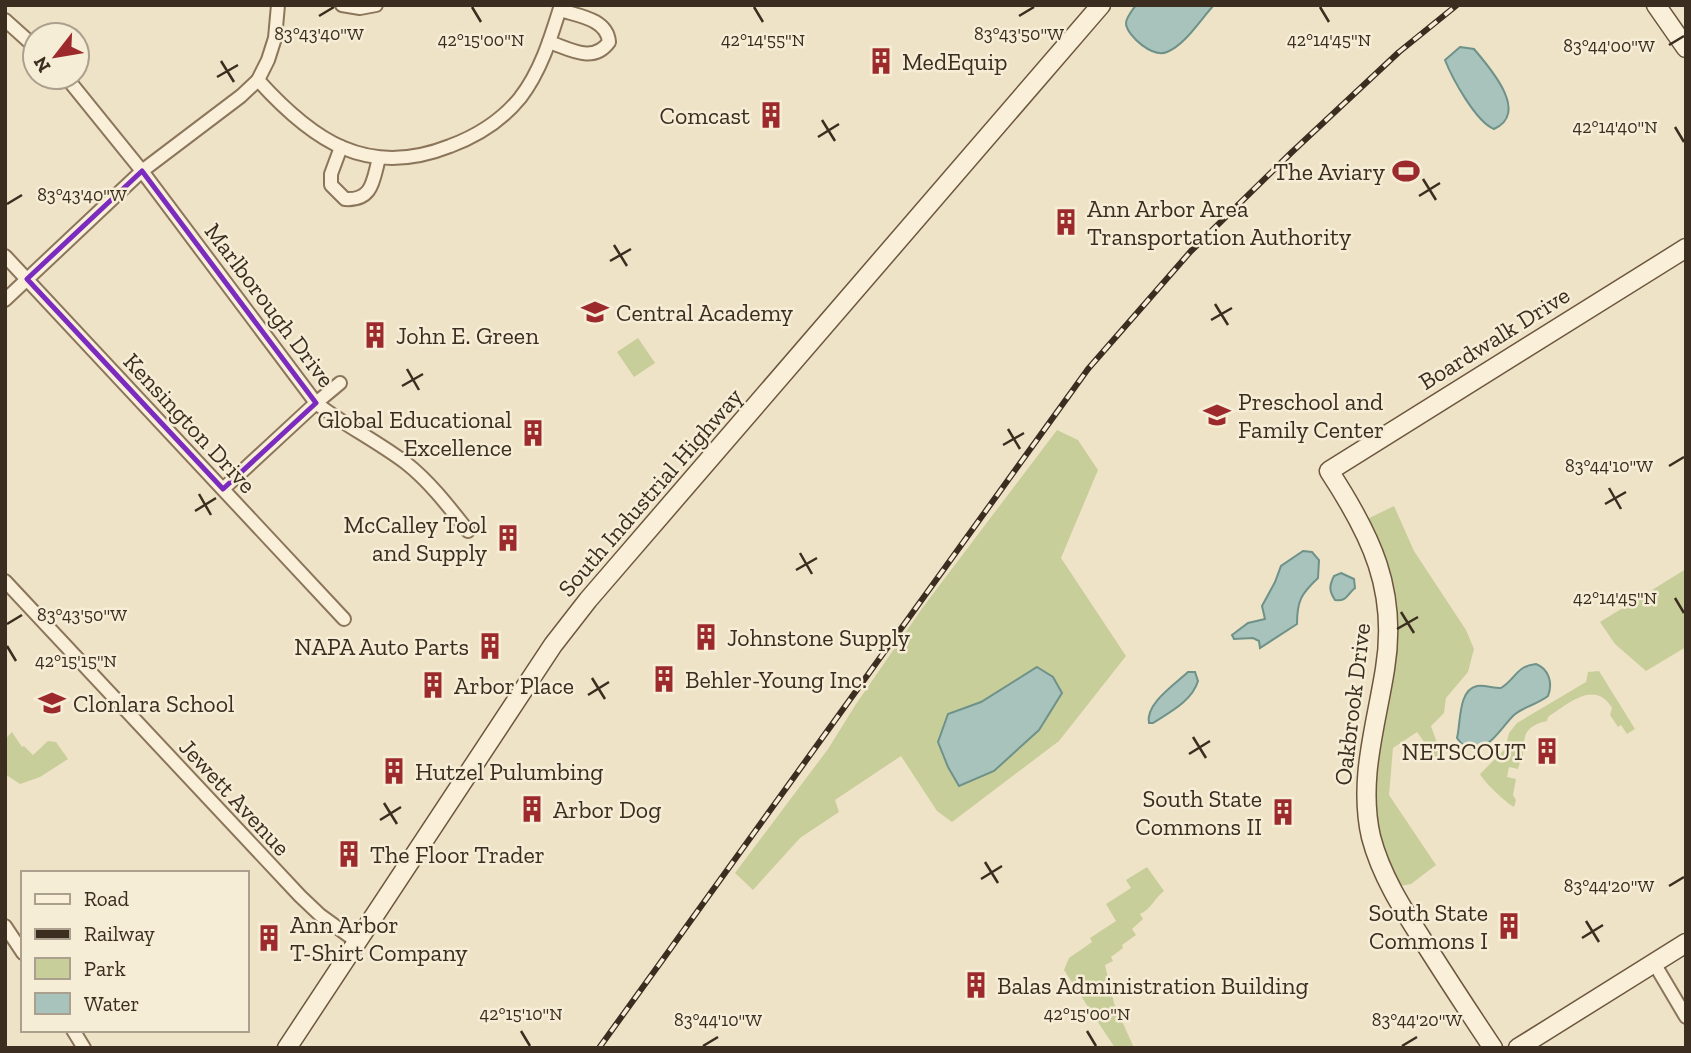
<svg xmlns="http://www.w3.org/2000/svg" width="1691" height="1053" viewBox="0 0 1691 1053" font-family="'Zilla Slab',serif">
	<rect width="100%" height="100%" fill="#efe3c7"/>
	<g fill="#c8ce9a">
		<polygon points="638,338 655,363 634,377 617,352"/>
		<polygon points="1057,430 1078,440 1098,470 1061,558 1126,656 1059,741 952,822 937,811 901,756 835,800 839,812 800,838 753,890 735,873 828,749 856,704 923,607"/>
		<path d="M1394 506 1414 551 1466 630 1474 649 1468 672 1446 698 1444 713 1431 726 1442 757 1436 759 1417 732 1393 748 1389 795 1436 865 1411 884 1400 886C1389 861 1378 838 1375 811 1370 762 1387 715 1394 668 1402 617 1391 564 1367 519Z"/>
		<polygon points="1686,569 1686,647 1646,671 1615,644 1600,622"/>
		<path d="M1599 671 1635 729 1627 734 1621 725 1618 727 1610 715 1612 708C1595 679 1568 704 1548 717L1547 721C1526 726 1524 733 1523 753 1523 757 1519 763 1518 769L1509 767 1507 777 1516 779 1513 795 1516 800 1514 807C1506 803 1484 782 1480 774L1505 749 1509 733 1517 723 1586 682 1588 672Z"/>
		<polygon points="12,732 22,747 24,746 33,755 48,741 56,742 68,759 40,777 20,784 5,774 5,739"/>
		<path d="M1147 867 1164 891C1154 899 1151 909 1140 914L1143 919 1132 929 1136 935 1122 945 1123 948 1111 957 1113 961 1105 965 1114 1003 1134 1048H1115L1064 970 1069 958 1092 942 1090 938 1116 921 1106 904 1131 888 1126 880Z"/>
	</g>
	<g fill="#a8c3bb" stroke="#6e9289" stroke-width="2">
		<path d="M1136 5H1214C1200 20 1186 44 1167 52 1153 58 1128 37 1126 24 1125 19 1133 9 1136 5Z"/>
		<path d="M1460 47 1474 49C1490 68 1530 113 1494 129 1476 122 1452 78 1445 60Z"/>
		<path d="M1303 551 1312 552 1319 560 1318 578C1301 594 1297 601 1297 624L1260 648 1259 641 1253 638 1234 639 1232 635 1248 623 1265 619 1262 606 1275 582 1281 566Z"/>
		<path d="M1341 573 1354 579 1355 588C1347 594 1347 602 1335 600 1329 591 1329 586 1334 576Z"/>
		<path d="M1536 664C1549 669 1553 683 1548 696 1538 704 1523 707 1514 715 1499 729 1486 760 1461 743L1457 738C1461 722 1458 690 1477 686 1485 685 1493 688 1501 688 1516 679 1516 666 1536 664Z"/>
		<polygon points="1037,667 1053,677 1062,693 1039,730 994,771 959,786 948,767 938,742 948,714 981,702"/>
		<path d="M1188 672H1195L1198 681C1192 701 1170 712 1153 723H1149C1145 704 1175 684 1188 672Z"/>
	</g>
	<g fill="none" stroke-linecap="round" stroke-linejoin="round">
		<defs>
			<g id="street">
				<polyline points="342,5 360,8 376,5"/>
				<polyline points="5,20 35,47"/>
				<path d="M549 42C570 49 593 64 609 42 607 19 579 16 560 10"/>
				<path d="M66 77 142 171 316 403C344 425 377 441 406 463 430 482 449 507 468 531"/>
				<path d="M258 80C312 140 367 179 450 146 477 136 502 120 520 98 541 71 551 37 561 5"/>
				<path d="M341 147 331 174V185L345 199C373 201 373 180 379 158"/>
				<polyline points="5,256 344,619"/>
				<polyline points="5,300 142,171 241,96 258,80 268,60 275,38 278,5"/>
				<polyline points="223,489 316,403 340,383"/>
				<polyline points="5,581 300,896 320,915 356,941"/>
				<polyline points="5,926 23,953"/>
				<polyline points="1654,963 1686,1017"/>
				<polyline points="73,1030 84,1048"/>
			</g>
			<g id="secondary">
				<polyline points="1656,5 1686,48"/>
				<polyline points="287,1048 553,645 588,600 1101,5"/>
				<path d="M1493 1048C1471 1015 1450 983 1429 950 1406 914 1382 879 1371 837 1358 780 1376 726 1385 669 1398 590 1371 535 1329 471L1686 248"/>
				<polyline points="1518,1048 1686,943"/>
			</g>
		</defs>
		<use href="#street" stroke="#8b755b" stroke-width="16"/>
		<use href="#secondary" stroke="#6d563e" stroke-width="21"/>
		<use href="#street" stroke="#faf0da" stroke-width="12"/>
		<use href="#secondary" stroke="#faf0da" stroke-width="18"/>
		<defs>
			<polyline id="rail" points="599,1048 1088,369 1191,251 1292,152 1399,52 1457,5"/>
		</defs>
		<use href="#rail" stroke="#3b2d1f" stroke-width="6"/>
		<use href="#rail" stroke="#f6edd6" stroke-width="3.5" stroke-dasharray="10" stroke-linecap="butt"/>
	</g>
	<path fill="none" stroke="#7b2cbf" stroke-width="5" stroke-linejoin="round" d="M142 171 316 403 223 489 27 279Z"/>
	<path fill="none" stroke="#3b2d1f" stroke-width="2.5" d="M472 7 481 22M754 7 763 22M1320 7 1329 22M319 16 334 7M1019 16 1034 7M1669 45 1684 36M221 61 234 82M217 77 238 65M822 120 835 141M1675 127 1684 142M818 137 839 124M1423 179 1436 200M1419 196 1440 183M7 204 22 195M614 245 627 266M610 261 631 249M1215 304 1228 325M1211 320 1232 308M407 369 419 390M402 386 423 374M1008 429 1020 449M1003 445 1024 433M1669 466 1684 457M1609 488 1621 509M199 494 211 515M1605 504 1626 492M195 511 216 498M800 553 812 574M796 570 817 558M1675 598 1684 613M1401 612 1414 633M7 624 22 615M1397 629 1418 617M7 646 16 661M592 678 605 699M588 695 609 682M1193 737 1206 758M1189 754 1210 741M384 803 397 824M380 820 401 807M985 862 998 883M981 879 1002 866M1669 886 1684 877M1586 921 1599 942M1582 938 1603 925M521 1031 530 1046M1087 1031 1096 1046M703 1046 718 1037M1402 1046 1417 1037"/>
	<defs>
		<symbol id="building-bare" viewBox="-9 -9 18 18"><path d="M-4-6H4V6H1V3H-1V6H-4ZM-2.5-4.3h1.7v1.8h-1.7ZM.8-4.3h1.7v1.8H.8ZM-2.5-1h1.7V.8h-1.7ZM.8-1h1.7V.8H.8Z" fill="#9c2a2c" stroke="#f6edd6" stroke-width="2.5" paint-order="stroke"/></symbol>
		<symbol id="stadium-bare" viewBox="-9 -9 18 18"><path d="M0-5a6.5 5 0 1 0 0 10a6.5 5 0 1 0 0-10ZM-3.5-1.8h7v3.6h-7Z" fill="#9c2a2c" stroke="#f6edd6" stroke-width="2.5" paint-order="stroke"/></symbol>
		<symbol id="school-bare" viewBox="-9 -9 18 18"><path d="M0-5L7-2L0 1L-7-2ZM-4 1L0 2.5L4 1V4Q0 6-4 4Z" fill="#9c2a2c" stroke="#f6edd6" stroke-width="2.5" paint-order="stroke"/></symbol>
	</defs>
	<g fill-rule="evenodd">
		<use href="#building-bare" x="862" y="42" width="38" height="38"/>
		<use href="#building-bare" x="752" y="96" width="38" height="38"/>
		<use href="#stadium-bare" x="1387" y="152" width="38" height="38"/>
		<use href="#building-bare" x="1047" y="203" width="38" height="38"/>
		<use href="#school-bare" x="576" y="293" width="38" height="38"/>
		<use href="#building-bare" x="356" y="316" width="38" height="38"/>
		<use href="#school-bare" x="1198" y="396" width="38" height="38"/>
		<use href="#building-bare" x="514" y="414" width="38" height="38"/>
		<use href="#building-bare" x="489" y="519" width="38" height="38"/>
		<use href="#building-bare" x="687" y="618" width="38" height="38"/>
		<use href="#building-bare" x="471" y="627" width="38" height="38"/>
		<use href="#building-bare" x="645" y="660" width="38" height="38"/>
		<use href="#building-bare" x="414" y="666" width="38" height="38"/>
		<use href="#school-bare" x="33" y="684" width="38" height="38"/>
		<use href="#building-bare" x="1528" y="732" width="38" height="38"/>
		<use href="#building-bare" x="375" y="752" width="38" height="38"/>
		<use href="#building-bare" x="513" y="790" width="38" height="38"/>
		<use href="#building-bare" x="1264" y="793" width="38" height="38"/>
		<use href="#building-bare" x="330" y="835" width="38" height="38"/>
		<use href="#building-bare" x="1490" y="907" width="38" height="38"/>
		<use href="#building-bare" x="250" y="919" width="38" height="38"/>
		<use href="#building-bare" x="957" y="966" width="38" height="38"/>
	</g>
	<g text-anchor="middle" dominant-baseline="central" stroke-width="5" stroke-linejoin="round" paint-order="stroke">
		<g font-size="24" fill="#3b2d1f" stroke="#f6edd6" text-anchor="start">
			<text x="902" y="61">MedEquip</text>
			<text x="750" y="115" text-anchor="end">Comcast</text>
			<text x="1385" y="171" text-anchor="end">The Aviary</text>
			<text x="1087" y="208">Ann Arbor Area<tspan x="1087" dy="28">Transportation Authority</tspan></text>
			<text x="616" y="312">Central Academy</text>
			<text x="396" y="335">John E. Green</text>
			<text x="1238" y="401">Preschool and<tspan x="1238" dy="28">Family Center</tspan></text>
			<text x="512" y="419" text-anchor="end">Global Educational<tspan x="512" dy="28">Excellence</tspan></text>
			<text x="487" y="524" text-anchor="end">McCalley Tool<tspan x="487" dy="28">and Supply</tspan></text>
			<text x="727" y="637">Johnstone Supply</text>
			<text x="469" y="646" text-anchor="end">NAPA Auto Parts</text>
			<text x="685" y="679">Behler-Young Inc.</text>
			<text x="454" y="685">Arbor Place</text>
			<text x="73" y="703">Clonlara School</text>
			<text x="1526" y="751" text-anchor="end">NETSCOUT</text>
			<text x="415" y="771">Hutzel Pulumbing</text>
			<text x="1262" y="798" text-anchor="end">South State<tspan x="1262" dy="28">Commons II</tspan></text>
			<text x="553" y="809">Arbor Dog</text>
			<text x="370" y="854">The Floor Trader</text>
			<text x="1488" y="912" text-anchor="end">South State<tspan x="1488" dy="28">Commons I</tspan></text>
			<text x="290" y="924">Ann Arbor<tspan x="290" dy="28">T-Shirt Company</tspan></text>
			<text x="997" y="985">Balas Administration Building</text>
		</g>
		<g font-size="24" fill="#3b2d1f" stroke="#f6edd6">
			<text transform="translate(270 305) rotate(53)">Marlborough Drive</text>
			<text transform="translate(1494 338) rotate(-32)">Boardwalk Drive</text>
			<text transform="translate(190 423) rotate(47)">Kensington Drive</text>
			<text transform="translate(650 492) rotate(-49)">South Industrial Highway</text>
			<text transform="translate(1352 704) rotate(-83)">Oakbrook Drive</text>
			<text transform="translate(235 797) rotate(47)">Jewett Avenue</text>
		</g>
	</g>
	<g font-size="18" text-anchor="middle" fill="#3b2d1f" stroke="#f6edd6" stroke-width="5" stroke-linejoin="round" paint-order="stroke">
		<text x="319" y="40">83°43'40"W</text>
		<text x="1019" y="40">83°43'50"W</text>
		<text x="481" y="46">42°15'00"N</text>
		<text x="763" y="46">42°14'55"N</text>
		<text x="1329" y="46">42°14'45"N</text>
		<text x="1609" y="52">83°44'00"W</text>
		<text x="1615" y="133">42°14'40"N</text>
		<text x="82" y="201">83°43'40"W</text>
		<text x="1609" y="472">83°44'10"W</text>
		<text x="1615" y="604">42°14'45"N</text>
		<text x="82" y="621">83°43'50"W</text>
		<text x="76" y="667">42°15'15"N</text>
		<text x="1609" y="892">83°44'20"W</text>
		<text x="521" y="1020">42°15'10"N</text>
		<text x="1087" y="1020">42°15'00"N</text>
		<text x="718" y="1026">83°44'10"W</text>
		<text x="1417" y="1026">83°44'20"W</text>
	</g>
	<rect width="1691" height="1053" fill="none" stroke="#3b2d1f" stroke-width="14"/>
	<rect x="21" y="871" width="228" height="161" fill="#f6edd6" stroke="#aba08d" stroke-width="2"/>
	<rect x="35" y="894" width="35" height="10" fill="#faf0da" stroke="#aba08d" stroke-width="2"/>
	<text x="84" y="906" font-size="21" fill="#3b2d1f">Road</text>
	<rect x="35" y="929" width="35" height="10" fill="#3b2d1f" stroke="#aba08d" stroke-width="2"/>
	<text x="84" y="941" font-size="21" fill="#3b2d1f">Railway</text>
	<rect x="35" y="958" width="35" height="21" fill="#c8ce9a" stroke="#aba08d" stroke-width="2"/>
	<text x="84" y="976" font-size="21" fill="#3b2d1f">Park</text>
	<rect x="35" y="993" width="35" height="21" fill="#a8c3bb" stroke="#aba08d" stroke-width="2"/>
	<text x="84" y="1011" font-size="21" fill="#3b2d1f">Water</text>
	<g transform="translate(56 56) rotate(239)"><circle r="33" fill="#f6edd6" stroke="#aba08d" stroke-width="2"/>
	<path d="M0-5L12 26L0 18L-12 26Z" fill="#9c2a2c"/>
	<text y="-10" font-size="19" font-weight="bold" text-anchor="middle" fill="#3b2d1f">N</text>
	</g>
</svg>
